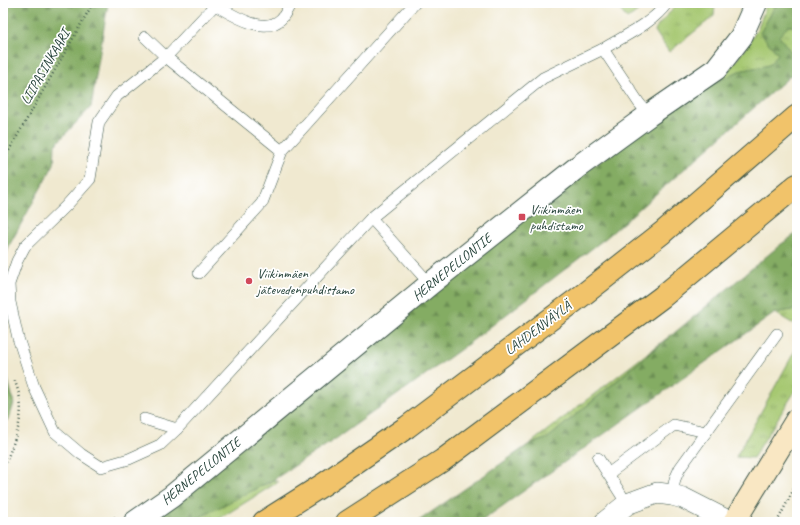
<svg xmlns="http://www.w3.org/2000/svg" width="800" height="525" viewBox="0 0 800 525" font-family="Caveat,sans-serif">
	<defs>
		<pattern id="grass-tufts" width="24" height="20" patternUnits="userSpaceOnUse"><rect width="24" height="20" fill="#a6c871"/><path d="M3 7l-1-3M5 7V3M7 7l1-3M15 17l-1-3M17 17v-4M19 17l1-3" fill="none" stroke="#87a45e"/></pattern>
		<pattern id="forest-firs" width="22" height="20" patternUnits="userSpaceOnUse"><rect width="22" height="20" fill="#84ac63"/><path d="M5 1l3.5 6h-7zM16 11l3.5 6h-7z" fill="#6b8d52"/></pattern>
	</defs>
	<rect width="100%" height="100%" fill="#fff"/>
	<filter id="ink" filterUnits="userSpaceOnUse"><feTurbulence type="fractalNoise" baseFrequency=".025" numOctaves="2"/><feDisplacementMap in="SourceGraphic" scale="8" xChannelSelector="R" yChannelSelector="G"/><feConvolveMatrix kernelMatrix="1 2 1 2 8 2 1 2 1" color-interpolation-filters="sRGB"/></filter>
	<filter id="wash" filterUnits="userSpaceOnUse"><feTurbulence type="fractalNoise" baseFrequency=".012" numOctaves="4" result="noise"/><feDisplacementMap in="SourceGraphic" scale="16" xChannelSelector="R" yChannelSelector="G"/><feGaussianBlur stdDeviation="0.9" result="paint"/><feColorMatrix in="noise" values="0 0 0 0 0 0 0 0 0 0 0 0 0 0 0 0 0 1.4 0 .05"/><feComposite in="paint" operator="in"/></filter>
	<g filter="url(#wash)">
		<rect width="100%" height="100%" fill="#f0e9d0"/>
		<g fill="url(#grass-tufts)" stroke="#628252">
			<polygon points="615,3 648,3 627,19"/>
			<polygon points="678,3 711,3 712,5 715,5 714,16 669,52 655,31 656,28"/>
			<polygon points="767,3 777,3 760,33 778,54 769,65 739,71 704,88 734,64 757,30"/>
			<polygon points="788,26 797,26 797,60 778,36"/>
			<polygon points="797,309 797,326 775,313"/>
			<polygon points="671,335 548,438 528,445"/>
			<polygon points="797,347 797,388 753,458 736,457"/>
			<polygon points="273,480 278,482 214,522 190,522"/>
		</g>
		<g fill="url(#forest-firs)" stroke="#52744c">
			<polygon points="3,3 108,3 91,107 55,145 54,164 10,244 3,263"/>
			<polygon points="777,3 797,3 797,26 788,26 779,36 797,60 797,70 607,237 464,347 337,438 273,480 190,522 148,522 585,171 704,88 739,71 769,65 778,54 760,33"/>
			<polygon points="797,233 797,309 775,313 480,522 417,522 528,445 548,438 780,245"/>
			<polygon points="3,360 14,403 9,419 3,423"/>
		</g>
	</g>
	<g filter="url(#ink)">
		<g fill="none" stroke-linecap="round" stroke-linejoin="round">
			<defs>
				<g id="service">
					<path d="M215 5C231 14 264 36 281 19 285 15 288 8 291 3"/>
					<polyline points="145,37 166,57 215,5 215,3"/>
					<path d="M603 49C624 36 652 24 667 3"/>
					<polyline points="282,151 166,57 117,96 99,122 90,179 66,206 25,246 17,261 9,284 10,302 18,338 34,387 55,432 81,454 101,467 129,459 160,445 177,429 371,218 543,78 603,49 639,103 649,115"/>
					<polyline points="371,218 430,284"/>
					<polyline points="199,273 262,203 282,151 415,3"/>
					<polyline points="144,419 177,429"/>
					<polyline points="598,458 627,504"/>
					<polyline points="608,474 674,425 706,432"/>
					<polyline points="672,495 675,479 680,468 777,334"/>
				</g>
				<polyline id="minor" points="605,522 627,504 657,493 672,495 683,498 730,522"/>
				<polyline id="tertiary" points="135,522 171,497 430,284 579,166 649,115 716,69 741,37 756,3"/>
				<polyline id="secondary" points="734,522 797,419"/>
				<g id="motorway">
					<polyline points="264,522 324,484 407,427 584,294 662,233 797,116"/>
					<polyline points="347,522 443,460 662,297 797,185"/>
				</g>
			</defs>
			<use href="#service" stroke="#3e574b" stroke-width="12"/>
			<use href="#minor" stroke="#3e574b" stroke-width="22"/>
			<use href="#tertiary" stroke="#3e574b" stroke-width="24"/>
			<use href="#secondary" stroke="#3e574b" stroke-width="24"/>
			<use href="#motorway" stroke="#3e574b" stroke-width="24"/>
			<g stroke="#3e574b" stroke-width="2.5" stroke-dasharray="1 3" stroke-linecap="butt">
				<polyline points="3,161 89,10 92,3"/>
				<path d="M3 470C11 448 24 423 20 399 19 392 16 385 14 378"/>
				<polyline points="108,522 115,517"/>
				<polyline points="777,522 797,483"/>
			</g>
			<use href="#service" stroke="#fff" stroke-width="11"/>
			<use href="#minor" stroke="#fff" stroke-width="21"/>
			<use href="#tertiary" stroke="#fff" stroke-width="22"/>
			<use href="#secondary" stroke="#f9e7c3" stroke-width="22"/>
			<use href="#motorway" stroke="#f1c36a" stroke-width="22"/>
		</g>
	</g>
	<g fill="#d1495b" stroke="#fff" stroke-width="1.5">
		<rect x="518" y="213" width="8" height="8" rx="2"/>
		<circle cx="249" cy="281" r="4"/>
	</g>
	<g text-anchor="middle" dominant-baseline="central" stroke-width="3.5" stroke-linejoin="round" paint-order="stroke">
		<g font-size="14" fill="#1f3d34" stroke="#fff">
			<text transform="translate(45 67) rotate(-60)">LIIPASINKAARI</text>
			<text transform="translate(452 267) rotate(-39)">HERNEPELLONTIE</text>
			<text transform="translate(538 328) rotate(-37)">LAHDENVÄYLÄ</text>
			<text transform="translate(201 471) rotate(-39)">HERNEPELLONTIE</text>
		</g>
		<g font-size="14" fill="#1f3d34" stroke="#fff" text-anchor="start">
			<text x="530" y="209">Viikinmäen<tspan x="530" dy="16">puhdistamo</tspan></text>
			<text x="257" y="273">Viikinmäen<tspan x="257" dy="16">jätevedenpuhdistamo</tspan></text>
		</g>
	</g>
	<rect width="800" height="525" fill="none" stroke="#fff" stroke-width="16"/>
</svg>
